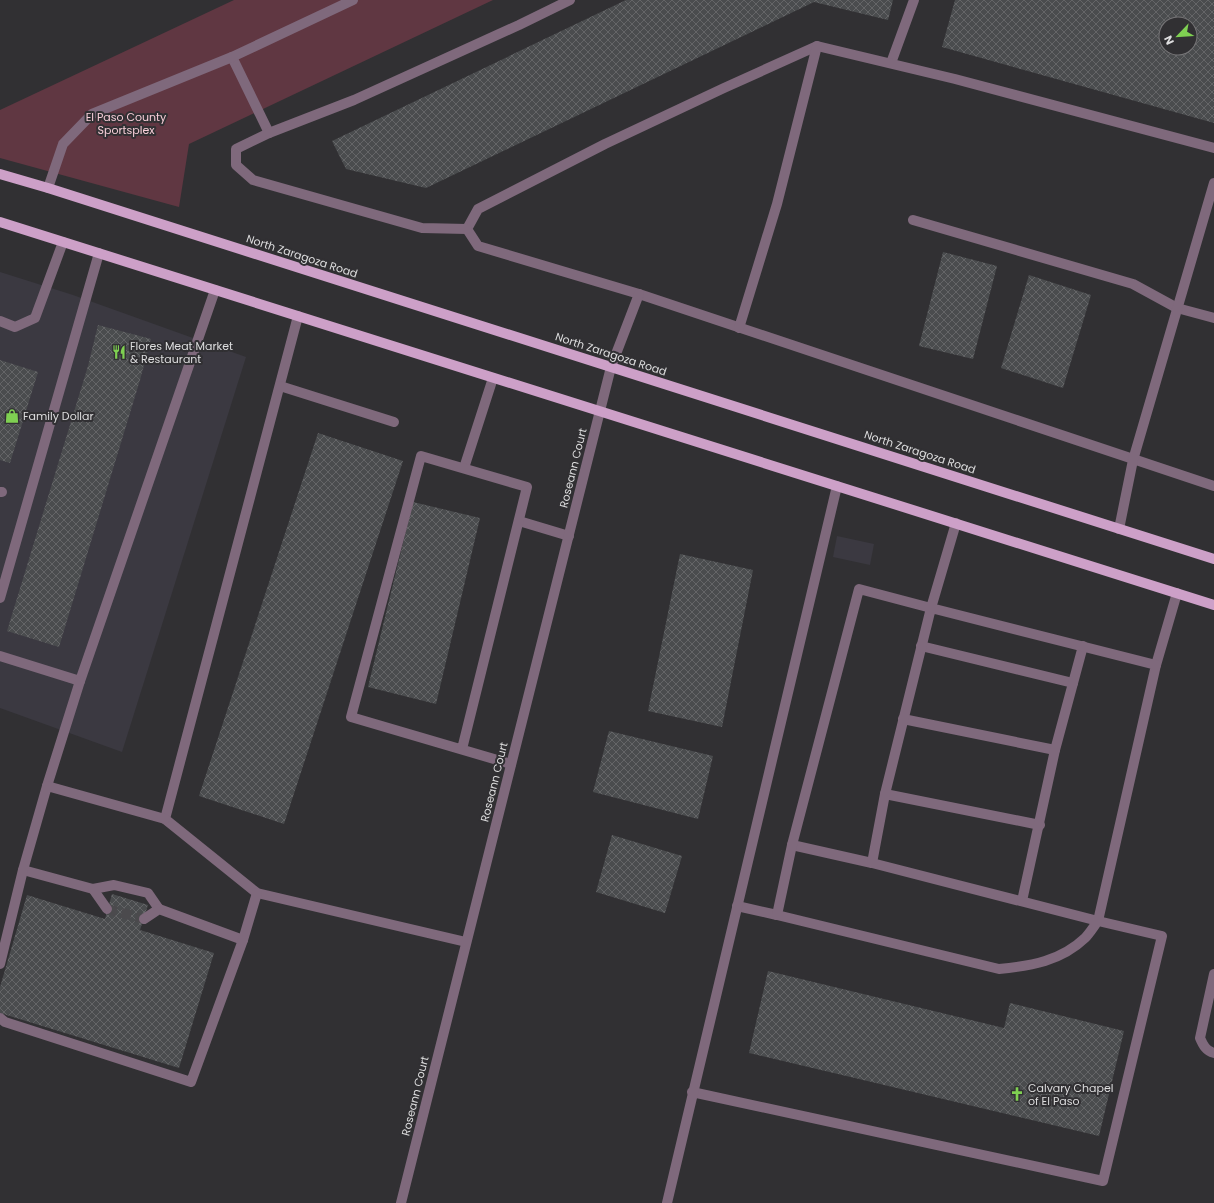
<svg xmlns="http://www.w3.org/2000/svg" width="1214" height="1203" viewBox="0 0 1214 1203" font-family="Poppins,sans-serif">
	<defs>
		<pattern id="building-cross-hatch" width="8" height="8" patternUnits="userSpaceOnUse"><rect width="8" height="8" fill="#4a4c4e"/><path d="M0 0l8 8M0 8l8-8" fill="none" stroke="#646567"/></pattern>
	</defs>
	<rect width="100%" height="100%" fill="#313033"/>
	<g fill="#3b3941">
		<polygon points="0,272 73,295 246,357 122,752 0,708"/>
		<polygon points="837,536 874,544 870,565 833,557"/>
	</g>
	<polygon fill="#603742" points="234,0 493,0 189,144 179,207 0,158 0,110"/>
	<g fill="url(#building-cross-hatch)" fill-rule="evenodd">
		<polygon points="626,0 893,0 888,20 814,2 426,188 346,169 332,141"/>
		<path d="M955 0H1214V123L942 47ZM1166 24H1190V48H1166Z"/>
		<polygon points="943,252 997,266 973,359 919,346"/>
		<polygon points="1029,275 1091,295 1063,388 1001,368"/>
		<polygon points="98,325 151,339 140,380 59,647 7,631 88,366"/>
		<polygon points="0,360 38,372 10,463 0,460"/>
		<polygon points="318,433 403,461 284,824 199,796"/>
		<polygon points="413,502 480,518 436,704 368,687"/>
		<polygon points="680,554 753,570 722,727 648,711"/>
		<polygon points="609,731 713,756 698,819 593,792"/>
		<polygon points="612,835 682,856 665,913 596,892"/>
		<polygon points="112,894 148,905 140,930 214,953 179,1068 0,1013 0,987 27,895 105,919"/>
		<polygon points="768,971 1004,1028 1010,1003 1124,1031 1099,1136 749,1053"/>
	</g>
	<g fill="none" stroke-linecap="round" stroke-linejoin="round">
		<polyline stroke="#4b4a4d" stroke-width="10" stroke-dasharray="10 5" stroke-linecap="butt" points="107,909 144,919"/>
		<g stroke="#7f697c" stroke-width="10">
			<polyline points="232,57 269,133"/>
			<polyline points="891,63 914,0"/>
			<polyline points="1214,148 955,79 817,46 724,88 605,144 478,209 467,229 478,246 639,294 1214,486"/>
			<polyline points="48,188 63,144 92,114 232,57 353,0"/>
			<polyline points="913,220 1133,284 1177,308 1214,318"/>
			<polyline points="467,229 422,228 253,180 236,165 236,149 269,133 354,100 519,25 570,0"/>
			<polyline points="298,316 165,819 257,893 466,942"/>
			<polyline points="0,321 15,327 35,318 63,242"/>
			<polyline points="739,328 777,204 817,46"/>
			<polyline points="280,386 394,422"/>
			<polyline points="464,468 493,378"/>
			<polyline points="0,492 2,492"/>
			<polyline points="519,521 569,536"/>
			<polyline points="1119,529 1133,460 1214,183"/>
			<polyline points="0,598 99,253"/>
			<polyline points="921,646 1073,683"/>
			<polyline points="0,656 80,681 215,290"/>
			<polyline points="1156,665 1177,593"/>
			<polyline points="903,719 1055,750"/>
			<polyline points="462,749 527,487 421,456 351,717 511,764"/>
			<polyline points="47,786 80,681"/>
			<polyline points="885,794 1040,825"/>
			<polyline points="792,845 872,863"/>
			<polyline points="23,870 93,889"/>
			<polyline points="1022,901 1055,750 1083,646"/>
			<polyline points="737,906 777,915"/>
			<polyline points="107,909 93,889 114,885 148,893 159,909"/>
			<polyline points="144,919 159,909 243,940"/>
			<polyline points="0,964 23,870 47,786 165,819"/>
			<path d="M1214 974 1200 1038C1203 1045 1206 1051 1214 1053"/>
			<polyline points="0,1018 5,1022 191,1082 243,940 257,893"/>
			<path d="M692 1092 1103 1181 1162 936 1098 921C1094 926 1090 933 1085 938 1061 961 1031 966 999 969L777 915 792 845 859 589 931 608 885 794 872 863 1098 921 1156 665 931 608 956 523"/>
			<polyline points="401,1203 611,367 639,294"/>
			<polyline points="667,1203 837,486"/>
		</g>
		<g stroke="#cda0c8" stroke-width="10">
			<polyline points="0,174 48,188 1214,559"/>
			<polyline points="0,222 1214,605"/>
		</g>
	</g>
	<defs>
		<symbol id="restaurant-bare" viewBox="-9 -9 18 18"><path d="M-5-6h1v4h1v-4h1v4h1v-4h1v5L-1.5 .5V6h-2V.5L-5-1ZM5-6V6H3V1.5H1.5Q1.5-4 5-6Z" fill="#7fd052" stroke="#313033" stroke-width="2.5" paint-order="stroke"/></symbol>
		<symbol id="shop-bare" viewBox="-9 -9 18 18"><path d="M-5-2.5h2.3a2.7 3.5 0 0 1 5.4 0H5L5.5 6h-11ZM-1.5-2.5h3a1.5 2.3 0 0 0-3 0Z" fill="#7fd052" stroke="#313033" stroke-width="2.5" paint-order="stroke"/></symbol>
		<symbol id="church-bare" viewBox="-9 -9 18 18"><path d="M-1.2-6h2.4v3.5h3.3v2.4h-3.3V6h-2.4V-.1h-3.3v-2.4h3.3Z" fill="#7fd052" stroke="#313033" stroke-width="2.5" paint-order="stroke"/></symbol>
	</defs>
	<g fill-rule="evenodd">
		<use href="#restaurant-bare" x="109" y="342" width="20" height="20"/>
		<use href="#shop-bare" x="2" y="406" width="20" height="20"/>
		<use href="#church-bare" x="1007" y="1084" width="20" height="20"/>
	</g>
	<g text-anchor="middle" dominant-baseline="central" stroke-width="4" stroke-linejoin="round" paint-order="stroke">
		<g font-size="11" fill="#f7ced8" stroke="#313033">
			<text x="126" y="117">El Paso County<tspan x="126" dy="13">Sportsplex</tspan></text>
		</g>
		<g font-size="11" fill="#ddddde" stroke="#313033">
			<text transform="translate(302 256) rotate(18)">North Zaragoza Road</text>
			<text transform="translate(611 354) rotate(18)">North Zaragoza Road</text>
			<text transform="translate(920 452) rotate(18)">North Zaragoza Road</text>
			<text transform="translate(573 468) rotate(-76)">Roseann Court</text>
			<text transform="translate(494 782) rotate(-76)">Roseann Court</text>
			<text transform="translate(415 1096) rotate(-76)">Roseann Court</text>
		</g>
		<g font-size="11" fill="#ddddde" stroke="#313033" text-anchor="start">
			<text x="130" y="346">Flores Meat Market<tspan x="130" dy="13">&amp; Restaurant</tspan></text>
			<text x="23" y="416">Family Dollar</text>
			<text x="1028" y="1088">Calvary Chapel<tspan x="1028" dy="13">of El Paso</tspan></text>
		</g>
	</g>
	<g transform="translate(1178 36) rotate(245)"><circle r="19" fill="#313033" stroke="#767577"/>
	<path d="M0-3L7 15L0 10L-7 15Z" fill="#7fd052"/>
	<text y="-6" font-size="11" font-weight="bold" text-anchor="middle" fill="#ddddde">N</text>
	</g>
</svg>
